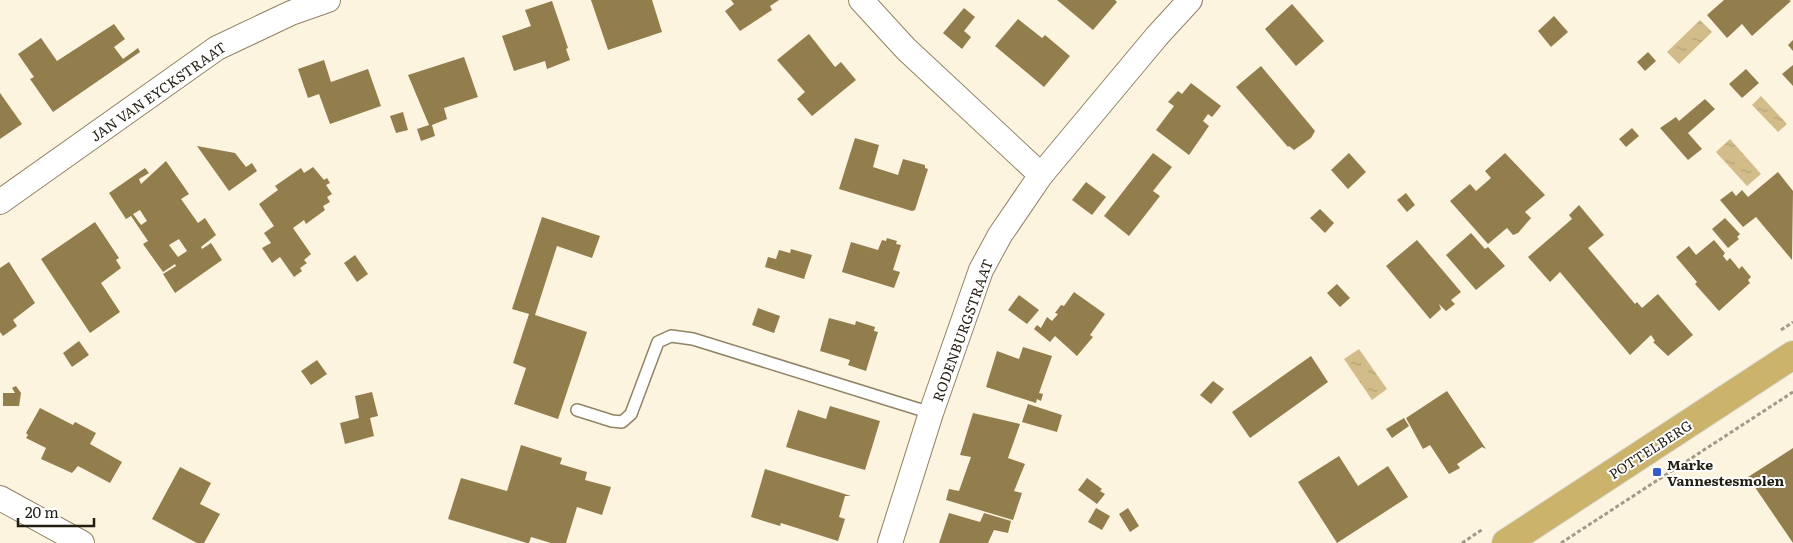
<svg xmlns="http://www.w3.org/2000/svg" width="1793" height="543" viewBox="0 0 1793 543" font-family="Literata,serif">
	<defs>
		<pattern id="water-ripples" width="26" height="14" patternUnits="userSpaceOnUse" patternTransform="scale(1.25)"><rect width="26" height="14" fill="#d2bc89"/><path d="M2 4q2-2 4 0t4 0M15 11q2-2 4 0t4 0" fill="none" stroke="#b4a175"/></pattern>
	</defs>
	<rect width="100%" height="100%" fill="#fdf4e0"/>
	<g fill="url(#water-ripples)">
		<polygon points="1700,20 1712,32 1679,64 1667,52"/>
		<polygon points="1761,96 1787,124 1778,132 1752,105"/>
		<polygon points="1730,139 1761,174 1747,186 1716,152"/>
		<polygon points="1359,349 1387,389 1372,400 1344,359"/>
	</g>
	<g fill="#927d4c" fill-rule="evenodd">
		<polygon points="591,0 652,0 662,32 608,50"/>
		<polygon points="731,0 779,0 770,6 772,10 740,31 725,11 734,4"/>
		<polygon points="1057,0 1115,0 1117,2 1093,30"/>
		<polygon points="1724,0 1789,0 1791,1 1752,36 1742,24 1727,38 1707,15"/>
		<polygon points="552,1 568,48 566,49 570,60 547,69 545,61 514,71 502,36 531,26 525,10"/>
		<polygon points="1292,4 1324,41 1296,66 1265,29"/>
		<polygon points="964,8 975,17 964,31 971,37 962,49 943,33"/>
		<polygon points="1554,16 1568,32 1551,47 1538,31"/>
		<polygon points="1018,19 1042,38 1045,35 1070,56 1044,87 995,46"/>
		<polygon points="114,24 125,39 114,47 123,59 138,48 140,52 53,112 30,79 34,77 18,54 41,38 57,61"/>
		<polygon points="809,34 835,67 841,62 856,80 812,116 797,99 805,92 777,60"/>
		<polygon points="1793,40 1793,51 1788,45"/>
		<polygon points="1648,52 1656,61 1645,71 1637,62"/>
		<polygon points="464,57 478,97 444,108 447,119 432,125 435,136 421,141 417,129 429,125 408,75"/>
		<polygon points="324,60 331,82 368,69 381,106 330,124 319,94 308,98 298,69"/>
		<polygon points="1793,65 1793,86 1782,74"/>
		<polygon points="1261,66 1315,131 1311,138 1294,150 1289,146 1288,147 1236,87"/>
		<polygon points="1746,69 1759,83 1742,98 1729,84"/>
		<polygon points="1191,83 1221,106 1212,117 1208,114 1203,121 1209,126 1189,155 1156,130 1174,106 1168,102 1178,91 1182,94"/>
		<polygon points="0,93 22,124 0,139"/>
		<polygon points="1705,99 1715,109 1688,133 1702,149 1688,160 1660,128 1676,117 1679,121"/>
		<polygon points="403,112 408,130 396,133 390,116"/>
		<polygon points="1632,128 1639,136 1626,147 1619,139"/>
		<polygon points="855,138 879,145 873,167 898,175 903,159 925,165 925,168 928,169 915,210 912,211 839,189"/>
		<polygon points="197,146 235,153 246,167 252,163 257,171 229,191"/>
		<polygon points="1153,153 1172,167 1153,191 1160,196 1129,236 1104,216"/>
		<polygon points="1349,153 1366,172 1348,189 1331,170"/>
		<polygon points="1505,153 1545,195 1525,212 1531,218 1518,233 1513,235 1507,228 1488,244 1450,201 1470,184 1476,191 1491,178 1485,171"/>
		<path d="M166 161 189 194 181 199 198 223 205 218 216 235 201 247 202 249 211 243 222 260 175 293 163 274 176 266 175 264 163 272 143 244 148 241 131 216 126 219 109 193 145 168 149 173 139 179 141 184ZM140 210 147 221 141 225 133 214ZM179 239 187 251 178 257 169 245Z"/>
		<polygon points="313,167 324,180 327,178 330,183 326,185 332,194 327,197 330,202 323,206 325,210 306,224 304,220 293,228 311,254 304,260 307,263 300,268 302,271 294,277 280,257 272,263 262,248 271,243 264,233 274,226 259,204 278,190 275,186 301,168 304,173"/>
		<polygon points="1778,172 1793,191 1792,260 1756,217 1743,227 1720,200 1732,191 1736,196 1742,190 1748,197"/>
		<polygon points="1086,182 1106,197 1092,215 1072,200"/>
		<polygon points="1406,193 1415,205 1407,212 1397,200"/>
		<polygon points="1579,205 1604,235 1588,248 1635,304 1637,302 1642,308 1658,294 1693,335 1668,356 1653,342 1655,341 1651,335 1630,355 1560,272 1550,282 1528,257 1572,219 1569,215"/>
		<polygon points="1320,209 1334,223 1325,233 1310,218"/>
		<polygon points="542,217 600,236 592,258 557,246 535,315 587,332 558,419 514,404 526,368 513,363 529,314 512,309"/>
		<polygon points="1725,218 1740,234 1737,237 1739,239 1728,248 1712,229"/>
		<polygon points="95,222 119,258 116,260 121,268 101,283 120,312 90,333 41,259"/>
		<polygon points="1471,233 1485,249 1488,247 1505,266 1476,290 1446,255"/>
		<polygon points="887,238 897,241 896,244 901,245 893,270 900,272 894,288 842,272 851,242 878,250 882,240 886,241"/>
		<polygon points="1417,240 1461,292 1451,300 1455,304 1446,311 1439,304 1441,309 1430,319 1386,266"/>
		<polygon points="1714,240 1725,253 1723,256 1727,261 1730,258 1739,269 1742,266 1751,277 1748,280 1750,283 1719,311 1695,284 1697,282 1676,257 1689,246 1696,255"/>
		<polygon points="791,249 812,255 804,279 765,267 768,257 776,259 779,250 790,253"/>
		<polygon points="355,255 368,274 357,282 344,263"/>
		<polygon points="9,262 35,303 13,320 17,326 3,336 0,332 0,268"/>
		<polygon points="1337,284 1350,298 1340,307 1327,293"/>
		<polygon points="1074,292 1105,314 1090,335 1093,337 1077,356 1055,336 1050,342 1034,329 1037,325 1041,328 1047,317 1052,321 1058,314 1055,313 1061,305 1064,306"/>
		<polygon points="1019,295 1039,310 1027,324 1008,310"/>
		<polygon points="758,308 780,316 774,333 752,325"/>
		<polygon points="829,318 855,325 856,321 875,327 874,331 878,332 866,371 848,365 850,360 820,351"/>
		<polygon points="79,341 89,355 72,367 63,353"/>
		<polygon points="1023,347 1052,356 1039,393 1043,394 1041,401 1037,399 1036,403 986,387 997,351 1019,359"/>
		<polygon points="1311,356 1328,382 1250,438 1232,412"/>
		<polygon points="317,360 327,374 311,385 301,371"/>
		<polygon points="1213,381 1224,389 1211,404 1200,395"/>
		<polygon points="16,386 21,393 19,406 3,406 3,393 15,393 12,388"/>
		<polygon points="1447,391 1486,449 1482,447 1457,464 1460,468 1449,474 1430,445 1423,449 1406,418"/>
		<polygon points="372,392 378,416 370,418 374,436 345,444 340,423 359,418 355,396"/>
		<polygon points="1028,404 1062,415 1057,432 1022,422"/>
		<polygon points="830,406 880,421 865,470 786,447 798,410 826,419"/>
		<polygon points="40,408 73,425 75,422 96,433 90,444 122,462 110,483 78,466 72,473 41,459 46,448 26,438 28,435 26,433"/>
		<polygon points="973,413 1020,424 1008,458 1025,464 1014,491 1022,493 1013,520 946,500 949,489 959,491 971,457 960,455"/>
		<polygon points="1404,418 1409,426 1392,438 1386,429"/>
		<polygon points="521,445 562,458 560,464 587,472 585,480 611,487 602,515 577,507 566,543 551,543 531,537 529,543 527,543 448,519 461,478 507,491"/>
		<polygon points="1793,448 1793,543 1748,477"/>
		<polygon points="1339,456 1358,486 1388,466 1408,497 1337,543 1298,482"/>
		<polygon points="180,467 211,483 200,504 220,514 204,543 197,543 152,519"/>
		<polygon points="765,469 851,496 845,496 839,517 845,519 838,541 781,523 780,526 751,517"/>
		<polygon points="1087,478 1102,489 1100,491 1105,494 1097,504 1078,490"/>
		<polygon points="1096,508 1110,516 1102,530 1088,522"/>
		<polygon points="1128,508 1139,526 1130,532 1119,514"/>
		<polygon points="949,513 980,522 984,513 1011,521 1008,533 994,530 988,543 939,543"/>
	</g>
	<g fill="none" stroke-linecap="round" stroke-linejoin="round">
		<defs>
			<polyline id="service" points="577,410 612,421 622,422 631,414 658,342 671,336 693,339 931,413"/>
			<g id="minor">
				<polyline points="861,0 906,49 1041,175"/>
				<polyline points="0,202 217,48 291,13 328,0"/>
				<polyline points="0,498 82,543"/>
				<polyline points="890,543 931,413 981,270 1000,235 1041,175 1157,36 1190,0"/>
			</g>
			<polyline id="primary" points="1506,543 1793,355"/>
		</defs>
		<use href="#service" stroke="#908365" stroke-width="14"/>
		<use href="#minor" stroke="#908365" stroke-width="26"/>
		<use href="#primary" stroke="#e0e0de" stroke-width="30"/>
		<g stroke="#a29a89" stroke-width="3" stroke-dasharray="4 2.5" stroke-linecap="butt">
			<polyline points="1781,330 1793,322"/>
			<polyline points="1462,543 1483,529"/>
			<polyline points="1561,543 1793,392"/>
		</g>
		<use href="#service" stroke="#fff" stroke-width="11"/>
		<use href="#minor" stroke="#fff" stroke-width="24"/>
		<use href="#primary" stroke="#cbb36c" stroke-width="28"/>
	</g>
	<rect fill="#385bcc" stroke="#fff" stroke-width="2" x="1652" y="467" width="10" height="10" rx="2.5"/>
	<g text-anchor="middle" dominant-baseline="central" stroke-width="4" stroke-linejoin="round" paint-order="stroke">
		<g font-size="14" fill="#231e11" stroke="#fff">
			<text transform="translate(158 91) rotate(-35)">JAN VAN EYCKSTRAAT</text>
			<text transform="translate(962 330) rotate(-70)">RODENBURGSTRAAT</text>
			<text transform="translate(1650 449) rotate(-33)">POTTELBERG</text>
		</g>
		<g font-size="14" font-weight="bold" fill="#231e11" stroke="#fff" text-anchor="start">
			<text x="1667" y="464">Marke<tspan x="1667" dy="16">Vannestesmolen</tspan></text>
		</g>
	</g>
	<path d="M18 518v8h76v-8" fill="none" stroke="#231e11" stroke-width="2.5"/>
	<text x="25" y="518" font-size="15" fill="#231e11" stroke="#ffffff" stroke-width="4" paint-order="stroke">20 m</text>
</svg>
